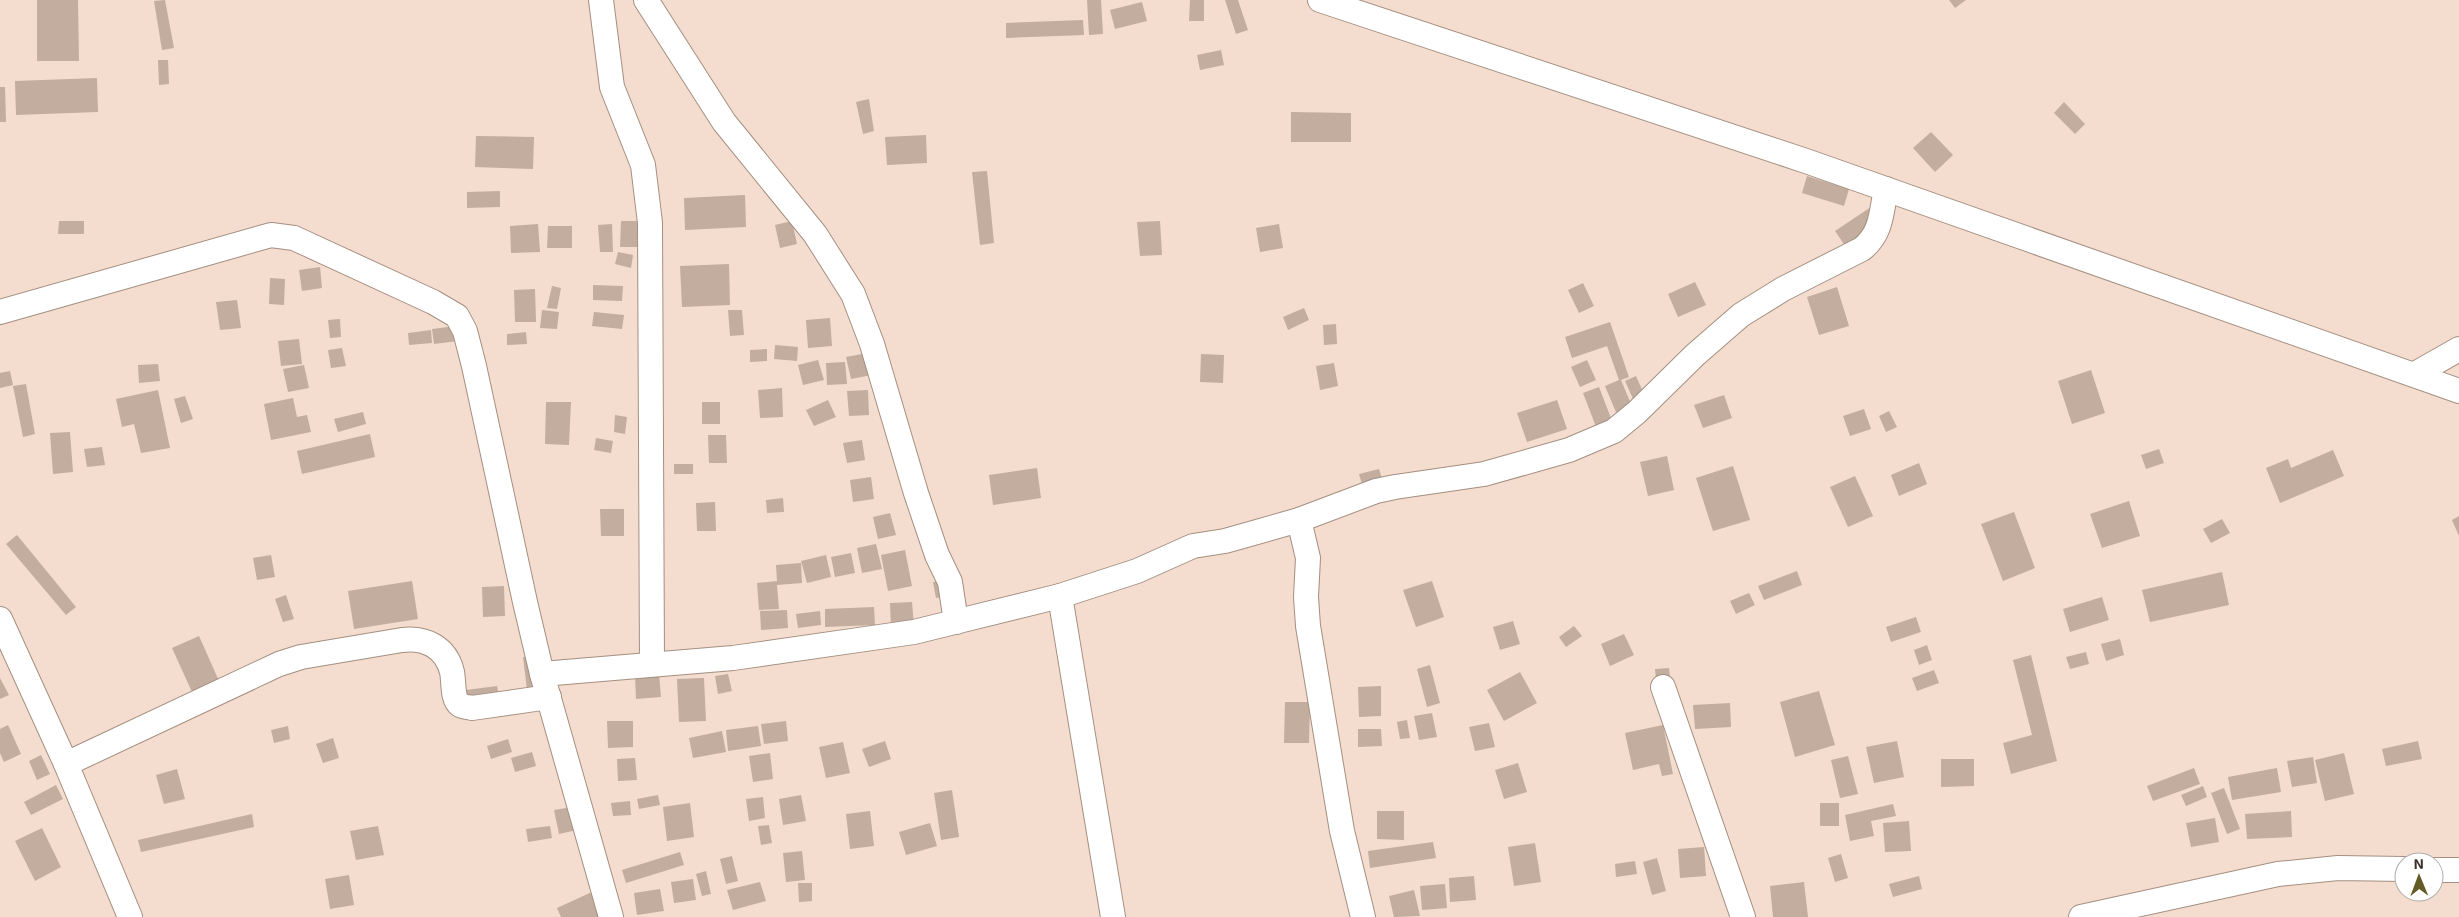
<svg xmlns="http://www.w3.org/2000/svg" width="2459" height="917" viewBox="0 0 2459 917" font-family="'Exo 2',sans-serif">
	<rect width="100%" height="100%" fill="#f4ddce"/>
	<g fill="#c2ad9e">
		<polygon points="37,0 78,0 79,61 37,61"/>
		<polygon points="165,0 174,48 162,50 154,1"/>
		<polygon points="1087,0 1101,0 1103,34 1089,35"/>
		<polygon points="1190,0 1204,0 1204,21 1189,21"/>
		<polygon points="1225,0 1238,0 1248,30 1236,34"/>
		<polygon points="1949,0 1966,0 1955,8"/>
		<polygon points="1142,2 1147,21 1115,29 1110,10"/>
		<polygon points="1083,20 1084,35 1006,38 1006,23"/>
		<polygon points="1221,50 1224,65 1200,70 1197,55"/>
		<polygon points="158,60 168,60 169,84 159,85"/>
		<polygon points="97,78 98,112 16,115 15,81"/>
		<polygon points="0,87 5,87 6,122 0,122"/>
		<polygon points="869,99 874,131 863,134 856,102"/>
		<polygon points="2064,102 2085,124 2075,134 2054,113"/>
		<polygon points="1291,112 1351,113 1351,142 1291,142"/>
		<polygon points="1931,132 1953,155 1935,172 1913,148"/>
		<polygon points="926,135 927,163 887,165 885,137"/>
		<polygon points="476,136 534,137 533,169 475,167"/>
		<polygon points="987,171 994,243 980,245 972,172"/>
		<polygon points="1807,176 1849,189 1844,206 1802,193"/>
		<polygon points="500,191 500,207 467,208 467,192"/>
		<polygon points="745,195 746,227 685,230 684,198"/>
		<polygon points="1880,201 1893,219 1848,250 1835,231"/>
		<polygon points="59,221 84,221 84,234 58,234"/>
		<polygon points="621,221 642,221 641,247 620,247"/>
		<polygon points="792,221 797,244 780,248 775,225"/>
		<polygon points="1160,221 1162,255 1140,256 1137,222"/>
		<polygon points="538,224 540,252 511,253 510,226"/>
		<polygon points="612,224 613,252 600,252 598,225"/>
		<polygon points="1279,224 1283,248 1260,252 1256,228"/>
		<polygon points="548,226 572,226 572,248 547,248"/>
		<polygon points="618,252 633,255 631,268 615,264"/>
		<polygon points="729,264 730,305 682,307 680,266"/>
		<polygon points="320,267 322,288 302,291 299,270"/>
		<polygon points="270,278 285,279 284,305 269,304"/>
		<polygon points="1695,282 1706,305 1678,317 1668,294"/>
		<polygon points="1583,283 1594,306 1579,313 1568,290"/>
		<polygon points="593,285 623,286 622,301 593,300"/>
		<polygon points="552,286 561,288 557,309 547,308"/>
		<polygon points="1837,287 1849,326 1819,335 1807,297"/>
		<polygon points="535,289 536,322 515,322 514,290"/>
		<polygon points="237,300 241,328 220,330 216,302"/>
		<polygon points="1304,308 1309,320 1288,330 1283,317"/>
		<polygon points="542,310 559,312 557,329 540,328"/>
		<polygon points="728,310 742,310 744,335 730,336"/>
		<polygon points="594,312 624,315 622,329 592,326"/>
		<polygon points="830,318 832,346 808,348 806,320"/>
		<polygon points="340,319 341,337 330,338 328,320"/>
		<polygon points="1610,322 1629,377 1621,380 1634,411 1618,417 1605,386 1619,380 1607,346 1572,358 1565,337"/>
		<polygon points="1336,324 1337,344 1324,345 1323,325"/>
		<polygon points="464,325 466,340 434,344 432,329"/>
		<polygon points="431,330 432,343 409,345 408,333"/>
		<polygon points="526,332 527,344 507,345 507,334"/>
		<polygon points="299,339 302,364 281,366 278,341"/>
		<polygon points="775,345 798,347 797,361 774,359"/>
		<polygon points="342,348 346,366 331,368 328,350"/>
		<polygon points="767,349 767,361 750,362 750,350"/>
		<polygon points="867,353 872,375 851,379 846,357"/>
		<polygon points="1201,354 1224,355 1223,383 1200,382"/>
		<polygon points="818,360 824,380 803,385 798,365"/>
		<polygon points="1587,360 1596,380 1580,387 1571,367"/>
		<polygon points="845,362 847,384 827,385 826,363"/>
		<polygon points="1334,363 1338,386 1320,390 1316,366"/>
		<polygon points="158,364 160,381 139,383 138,365"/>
		<polygon points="304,365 309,388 288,392 283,369"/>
		<polygon points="2091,370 2105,413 2072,424 2058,381"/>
		<polygon points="10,371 13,385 0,388 0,373"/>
		<polygon points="1636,376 1648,403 1637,408 1625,381"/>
		<polygon points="26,384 35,434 23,437 13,386"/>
		<polygon points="1599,387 1614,426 1598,432 1583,393"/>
		<polygon points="782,388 783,417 760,418 758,390"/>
		<polygon points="158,390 170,448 141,453 134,424 122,427 116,399"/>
		<polygon points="868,390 869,415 849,416 847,391"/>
		<polygon points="1724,395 1732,418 1703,428 1694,405"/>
		<polygon points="185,396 193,419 181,423 174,399"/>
		<polygon points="293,398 297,417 307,415 311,432 271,440 264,404"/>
		<polygon points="828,400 836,417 814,426 806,410"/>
		<polygon points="1557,400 1567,429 1527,442 1517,413"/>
		<polygon points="546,402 571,402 569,445 545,444"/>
		<rect x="702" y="402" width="18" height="22"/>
		<polygon points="1864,409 1871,429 1850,436 1843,416"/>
		<polygon points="1889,411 1897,427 1886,432 1879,416"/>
		<polygon points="363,412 366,424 338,432 334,419"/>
		<polygon points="615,415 627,417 625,434 614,432"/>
		<polygon points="70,432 73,472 53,474 50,433"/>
		<polygon points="370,434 375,457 302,474 297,451"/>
		<polygon points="708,435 726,435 727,463 709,463"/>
		<polygon points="596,438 613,441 611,453 594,450"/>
		<polygon points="862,440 865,460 847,463 843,443"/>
		<polygon points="102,447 105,465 87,467 84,449"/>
		<polygon points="2159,449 2164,463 2146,469 2141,455"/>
		<polygon points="2333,450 2344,476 2280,503 2266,468 2288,459 2291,468"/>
		<polygon points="1667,456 1674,490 1648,496 1640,462"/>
		<polygon points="1919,463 1927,484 1899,496 1891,475"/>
		<rect x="674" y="464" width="19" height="10"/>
		<polygon points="1733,466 1750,520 1713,531 1696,478"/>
		<polygon points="1037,468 1041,498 993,505 989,475"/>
		<polygon points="1379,469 1384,485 1364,491 1359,474"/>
		<polygon points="1855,476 1873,516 1848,527 1830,487"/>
		<polygon points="871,477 874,499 853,502 850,480"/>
		<polygon points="783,498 784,512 767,513 766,500"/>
		<polygon points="2129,501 2140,536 2102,548 2090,514"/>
		<polygon points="715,502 716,531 697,531 696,503"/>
		<polygon points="600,509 624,509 624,536 601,536"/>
		<polygon points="2014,512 2035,568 2003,581 1981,524"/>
		<polygon points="890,513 896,535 878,539 873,517"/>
		<polygon points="2459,516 2459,536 2452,520"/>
		<polygon points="2222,519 2230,533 2211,543 2203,529"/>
		<polygon points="17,535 76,607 66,615 6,544"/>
		<polygon points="876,544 882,569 862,573 857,548"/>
		<polygon points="905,550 912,586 888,591 881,555"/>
		<polygon points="851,553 855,573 835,577 831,557"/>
		<polygon points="271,555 275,577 257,580 253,558"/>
		<polygon points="826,555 831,577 807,583 801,561"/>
		<polygon points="801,563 802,583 777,585 779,609 759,610 757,583 777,581 776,565"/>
		<polygon points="1797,571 1802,585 1764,600 1758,586"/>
		<polygon points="2222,572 2229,605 2150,622 2142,590"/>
		<polygon points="412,581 418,619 354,629 348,591"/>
		<polygon points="945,581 948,596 936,598 933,582"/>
		<polygon points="1432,581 1444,617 1416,627 1403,590"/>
		<polygon points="504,586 505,616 483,617 482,587"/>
		<polygon points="1749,593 1755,605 1736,614 1730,601"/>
		<polygon points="286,595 294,619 283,622 275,599"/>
		<polygon points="2102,597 2109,620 2070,632 2063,609"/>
		<polygon points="912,602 914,626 891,627 890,603"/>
		<polygon points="874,607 875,625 825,627 825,609"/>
		<polygon points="787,610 788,628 761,630 760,611"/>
		<polygon points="820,611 821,625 798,628 796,614"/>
		<polygon points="1916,617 1921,632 1891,642 1886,627"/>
		<polygon points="1513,621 1520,644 1500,650 1493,627"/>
		<polygon points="1574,626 1582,636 1566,647 1559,637"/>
		<polygon points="1624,634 1634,655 1610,666 1601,644"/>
		<polygon points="199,636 219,681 192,692 172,648"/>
		<polygon points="2120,639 2124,655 2106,661 2101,644"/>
		<polygon points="1927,645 1932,660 1919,665 1914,650"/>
		<polygon points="2086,652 2089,664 2070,669 2066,657"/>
		<polygon points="542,655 547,696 528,698 523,657"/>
		<polygon points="2031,655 2057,761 2011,774 2003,743 2032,735 2013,660"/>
		<polygon points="1430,665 1440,703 1427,707 1417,669"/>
		<polygon points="1669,668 1671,688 1657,689 1655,669"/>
		<polygon points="1934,670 1939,683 1917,691 1912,678"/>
		<polygon points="1520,672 1537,703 1504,721 1487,690"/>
		<polygon points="659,674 661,697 636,699 635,675"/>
		<polygon points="728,674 732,691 718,694 715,676"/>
		<polygon points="0,678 9,695 0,699"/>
		<polygon points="704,678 706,721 679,722 677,679"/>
		<polygon points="497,686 500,701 469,706 466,690"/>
		<polygon points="1381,686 1381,716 1359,717 1358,687"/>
		<polygon points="1819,691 1835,745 1795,757 1780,702"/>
		<polygon points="1285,702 1310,702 1309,743 1284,743"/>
		<polygon points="1730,703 1731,727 1695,729 1693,705"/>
		<polygon points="1432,713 1437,737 1419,740 1414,716"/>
		<polygon points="1407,720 1410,738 1400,739 1397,722"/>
		<polygon points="607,721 633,721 633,747 608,748"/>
		<polygon points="786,721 788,741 764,744 761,724"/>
		<polygon points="1489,723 1495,747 1475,751 1469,727"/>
		<polygon points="8,725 21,754 4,762 0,753 0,729"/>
		<polygon points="1663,725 1673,774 1662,776 1659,764 1633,770 1625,733"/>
		<polygon points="288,726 290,739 274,743 271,730"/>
		<polygon points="758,726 761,746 728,751 726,730"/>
		<polygon points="1358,729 1381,729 1382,746 1358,747"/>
		<polygon points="722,731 726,752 693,758 689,738"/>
		<polygon points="333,738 339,758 323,763 316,744"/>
		<polygon points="508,739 512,752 491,759 487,746"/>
		<polygon points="885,741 891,759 869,767 862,749"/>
		<polygon points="1897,741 1904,777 1874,783 1866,747"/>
		<polygon points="2418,741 2422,759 2386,766 2382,749"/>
		<polygon points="843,742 850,773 826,778 819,747"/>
		<polygon points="532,752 536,766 515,772 511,758"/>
		<polygon points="770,753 773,779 753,782 749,756"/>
		<polygon points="2344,753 2354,794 2325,801 2315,760"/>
		<polygon points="41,755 50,774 37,780 29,761"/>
		<polygon points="1848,756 1858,794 1840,798 1831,760"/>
		<polygon points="2313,757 2317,783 2292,787 2287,761"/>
		<polygon points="635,758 637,780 618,781 617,759"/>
		<polygon points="1941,759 1974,759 1974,786 1941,787"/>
		<polygon points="1518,763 1527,792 1504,799 1495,770"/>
		<polygon points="2194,768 2200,784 2153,801 2147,786"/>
		<polygon points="2277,768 2281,792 2232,800 2228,777"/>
		<polygon points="177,769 185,799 164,804 156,775"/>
		<polygon points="56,785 63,799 31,815 24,802"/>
		<polygon points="2203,786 2207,797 2186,806 2181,795"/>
		<polygon points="2224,788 2240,829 2227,834 2211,793"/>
		<polygon points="952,790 959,837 941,840 934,793"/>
		<polygon points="658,795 660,805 639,809 637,799"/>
		<polygon points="801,795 806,821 783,825 779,799"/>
		<polygon points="763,797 765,818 749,821 746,799"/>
		<polygon points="630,801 631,815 613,816 611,803"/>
		<polygon points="690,803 694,837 667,841 663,807"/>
		<rect x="1820" y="803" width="19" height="23"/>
		<polygon points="1893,804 1896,816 1871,821 1874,836 1850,841 1845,815"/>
		<polygon points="572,807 577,830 559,834 554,810"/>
		<polygon points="870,811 874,846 850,849 846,814"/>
		<polygon points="1377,811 1404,811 1404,840 1377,839"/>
		<polygon points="2291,811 2292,837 2247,839 2245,814"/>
		<polygon points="252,814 254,827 141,852 138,840"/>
		<polygon points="2215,818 2219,842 2191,847 2186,823"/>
		<polygon points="1909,821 1911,851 1885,852 1883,823"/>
		<polygon points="930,823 937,846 906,855 899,832"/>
		<polygon points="769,825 772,843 761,845 758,826"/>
		<polygon points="378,826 384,855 356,860 350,831"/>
		<polygon points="550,826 552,838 528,842 526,829"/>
		<polygon points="42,828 61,867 35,881 15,841"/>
		<polygon points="1433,842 1436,858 1370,868 1368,851"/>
		<polygon points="1535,843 1541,882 1514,886 1508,847"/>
		<polygon points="1704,847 1706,876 1680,878 1678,849"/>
		<polygon points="802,851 805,880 786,882 783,853"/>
		<polygon points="680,852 684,865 626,883 622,870"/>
		<polygon points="1841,854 1848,878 1835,882 1828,858"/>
		<polygon points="732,856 738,881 726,884 720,859"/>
		<polygon points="1657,858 1666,891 1652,895 1643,862"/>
		<polygon points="1635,861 1637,874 1616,877 1615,864"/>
		<polygon points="706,871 711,894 702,896 696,874"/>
		<polygon points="349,875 354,905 330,909 325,879"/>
		<polygon points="1474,876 1476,900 1450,902 1449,878"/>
		<polygon points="1919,876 1922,889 1893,897 1889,884"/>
		<polygon points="693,879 696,900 674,903 671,882"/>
		<polygon points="760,882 766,901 733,910 727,890"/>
		<polygon points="1804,882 1808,917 1773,917 1770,886"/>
		<polygon points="798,883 812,883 812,901 799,902"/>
		<polygon points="1445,884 1447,908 1422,910 1420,886"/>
		<polygon points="660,889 664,911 637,915 634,893"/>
		<polygon points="1414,890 1420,916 1394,917 1389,896"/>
		<polygon points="592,892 603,917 561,917 557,908"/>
	</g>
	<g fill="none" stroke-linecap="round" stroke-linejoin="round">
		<defs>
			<g id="street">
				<polyline points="601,0 612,87 643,165 650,223 652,664"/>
				<polyline points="646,0 724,122 815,234 853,294 872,344 916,493 937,555 950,582 956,622"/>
				<polyline points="1320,0 1806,161 2459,391"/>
				<polyline points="0,312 271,235 294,238 433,302 457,316 465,331 474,366 525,602 542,674 611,917"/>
				<polyline points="2415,374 2459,349"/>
				<polyline points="1299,520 1308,558 1306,597 1308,626 1342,831 1363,917"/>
				<polyline points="1060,596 1113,917"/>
				<polyline points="0,619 66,764 130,917"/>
				<path d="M542 674 733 658 914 632 1060 596 1137 571 1193 546 1225 541 1299 520 1376 491 1395 487 1484 474 1569 450 1614 431 1637 412 1695 355 1741 315 1783 289 1862 249C1882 233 1881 213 1886 189"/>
				<polyline points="1663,687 1743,917"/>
				<path d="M66 764 279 664 301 657 402 640C425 637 446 647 452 672 454 681 452 700 460 705 463 707 469 707 472 708L549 697"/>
				<polyline points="2434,870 2459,870"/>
				<polyline points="2081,917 2278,874 2338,868 2404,869"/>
			</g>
		</defs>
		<use href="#street" stroke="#a48f81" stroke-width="26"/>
		<use href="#street" stroke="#fff" stroke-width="24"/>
	</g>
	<g transform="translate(2419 877) rotate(359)"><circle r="24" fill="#ffffff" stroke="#b0adaa"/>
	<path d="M0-4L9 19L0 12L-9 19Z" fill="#645a26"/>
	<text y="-8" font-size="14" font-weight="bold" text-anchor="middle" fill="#3a312b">N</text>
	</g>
</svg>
